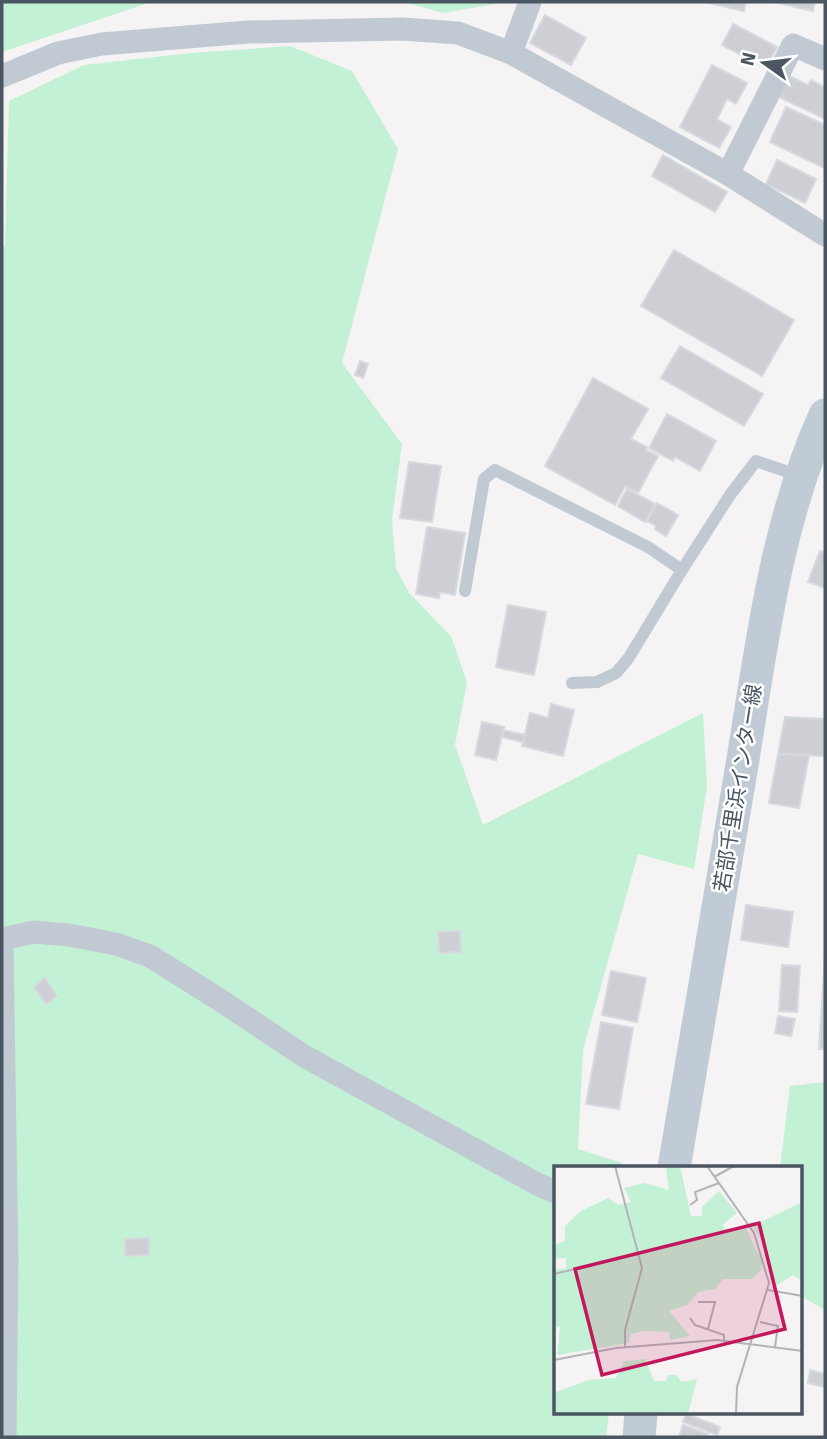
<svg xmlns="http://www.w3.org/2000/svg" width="827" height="1439" viewBox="0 0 827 1439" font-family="Signika,'Noto Sans JP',sans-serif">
	<rect width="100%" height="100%" fill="#f5f3f3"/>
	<g fill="#c3f1d5">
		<polygon points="2,2 151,2 2,52"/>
		<polygon points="404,2 495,2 496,4 443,13"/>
		<polygon points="290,46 352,71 398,149 342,363 402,444 392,520 396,568 409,593 451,636 467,682 455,745 483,825 703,713 707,786 694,869 638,854 583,1050 578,1149 622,1163 627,1168 556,1168 556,1413 609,1413 606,1437 2,1437 2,247 5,245 9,101 84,65 191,53"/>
		<polygon points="825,1082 825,1310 801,1296 801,1168 780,1168 790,1086"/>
	</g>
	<g fill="#cdcfd5" stroke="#d7d9de" stroke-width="2">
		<polygon points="704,2 746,2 744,11"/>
		<polygon points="774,2 815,2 813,11"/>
		<polygon points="545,15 586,38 571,65 530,43"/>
		<polygon points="733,24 777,47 766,68 722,45"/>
		<polygon points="712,65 747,83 736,104 727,99 717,119 731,127 719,148 680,127"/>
		<polygon points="789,76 808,85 811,80 825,87 825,119 779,97"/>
		<polygon points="786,107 825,125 824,168 770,142"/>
		<polygon points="663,155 727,192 715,212 652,176"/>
		<polygon points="777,160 816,179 805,203 766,184"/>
		<polygon points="674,250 794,320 762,376 641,306"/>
		<polygon points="680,346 763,394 744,426 661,378"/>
		<polygon points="360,361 368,364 363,378 355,375"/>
		<polygon points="593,378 648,409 631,439 647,447 646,450 658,456 638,493 625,486 615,505 545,466"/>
		<polygon points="667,414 716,441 700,471 675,457 673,461 649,448"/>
		<polygon points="409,462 441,466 432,522 400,518"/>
		<polygon points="627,489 655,504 645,522 618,506"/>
		<polygon points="657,503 678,515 666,536 655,529 656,526 647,521"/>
		<polygon points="427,527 465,533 455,595 440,592 439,598 416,594"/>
		<polygon points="820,551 825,553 825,588 808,582"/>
		<polygon points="508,605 546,612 534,675 496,667"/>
		<polygon points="551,704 574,710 563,756 522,746 530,713 548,718"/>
		<polygon points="785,717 825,719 825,756 778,754"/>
		<polygon points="482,722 504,727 496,760 475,755"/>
		<polygon points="503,730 525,735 523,742 502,737"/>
		<polygon points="778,754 809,755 799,808 769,803"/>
		<polygon points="746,905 793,912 788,947 741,940"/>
		<polygon points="460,931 461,952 439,953 438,932"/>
		<polygon points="825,955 825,1049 819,1049"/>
		<polygon points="782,965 800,966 797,1012 779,1011"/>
		<polygon points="611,971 646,978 637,1022 602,1015"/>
		<polygon points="45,978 57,996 46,1004 34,987"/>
		<polygon points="778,1016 795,1019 791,1036 775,1033"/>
		<polygon points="601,1022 633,1028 619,1109 586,1104"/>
		<polygon points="149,1238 149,1255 125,1256 125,1239"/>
		<polygon points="810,1370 825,1374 825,1387 808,1383"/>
		<polygon points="686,1414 720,1427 717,1435 683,1422"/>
		<polygon points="683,1425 708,1434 707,1437 679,1437"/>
	</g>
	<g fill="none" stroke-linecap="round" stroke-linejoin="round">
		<g stroke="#c1cad2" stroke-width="12">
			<polyline points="465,591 484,479 495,470 648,547 682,570"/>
			<polyline points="572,683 597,682 616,673 628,659 682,570 730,495 756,461 800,476"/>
		</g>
		<g stroke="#c1cad2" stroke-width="23">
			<polyline points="511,53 530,2"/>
			<polyline points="2,76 58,53 102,44 248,32 402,29 458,33 511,53 728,174 825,235"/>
			<polyline points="728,174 793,45 825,59"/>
			<polyline points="2,939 34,932 69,935 116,944 150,956 223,1002 304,1056 539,1185 556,1192"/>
			<polyline points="2,950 7,1261 5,1437"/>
		</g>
		<g stroke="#c1cbd6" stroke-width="33">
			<path d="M674 1168C697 1032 720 896 743 759 762 643 776 523 825 415"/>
			<polyline points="639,1437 641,1413"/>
		</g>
	</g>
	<g text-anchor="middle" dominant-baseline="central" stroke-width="5" stroke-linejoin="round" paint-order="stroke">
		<g font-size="21" fill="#4a5661" stroke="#fff">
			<text transform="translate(738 788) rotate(-81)">若部千里浜インター線</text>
		</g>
	</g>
	<g transform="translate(554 1166)">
		<rect width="248" height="248" fill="#f5f3f3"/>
		<path d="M126 0 137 50H148V41L165 25 183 47 168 59 174 66 192 62 208 96 207 105 198 113H169L161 123 145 126 133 139 115 145 136 170 116 174V166L89 165 77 168 75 177 3 189 6 161 0 160V104L12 102V92L0 93V79L11 75V60L27 45 54 32 64 39 77 36 70 22 91 17 115 24 112 1ZM248 36V115L239 109 220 121 214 84 196 56H207ZM91 193 100 215H112L114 209H123L127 216 143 213 134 248H0V227L34 214 62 212 70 195Z" fill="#c3f1d5"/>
		<path fill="none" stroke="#b1b4b9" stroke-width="2" d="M61 0 88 102 71 164V181M153 0 200 67 215 117 183 221 182 248M160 11 180 0M136 39 143 34 141 26 165 17M0 108 85 88M214 124 249 130M144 136H161L154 163M136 152 141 159 170 169V175M206 156 224 160 221 181M0 194 62 182 163 174 249 185"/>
		<path fill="#c2185b" fill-opacity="0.15" stroke="#c2185b" stroke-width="3.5" d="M205 57 231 163 48 209 21 103Z"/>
		<rect width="248" height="248" fill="none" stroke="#4a5661" stroke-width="3.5"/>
	</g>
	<rect width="827" height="1439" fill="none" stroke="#4a5661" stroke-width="7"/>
	<g transform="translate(764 63) rotate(284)" stroke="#ffffff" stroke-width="5" paint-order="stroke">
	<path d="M0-5L12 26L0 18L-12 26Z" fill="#4a5661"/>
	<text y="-10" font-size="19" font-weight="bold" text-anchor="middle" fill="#4a5661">N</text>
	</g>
</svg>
